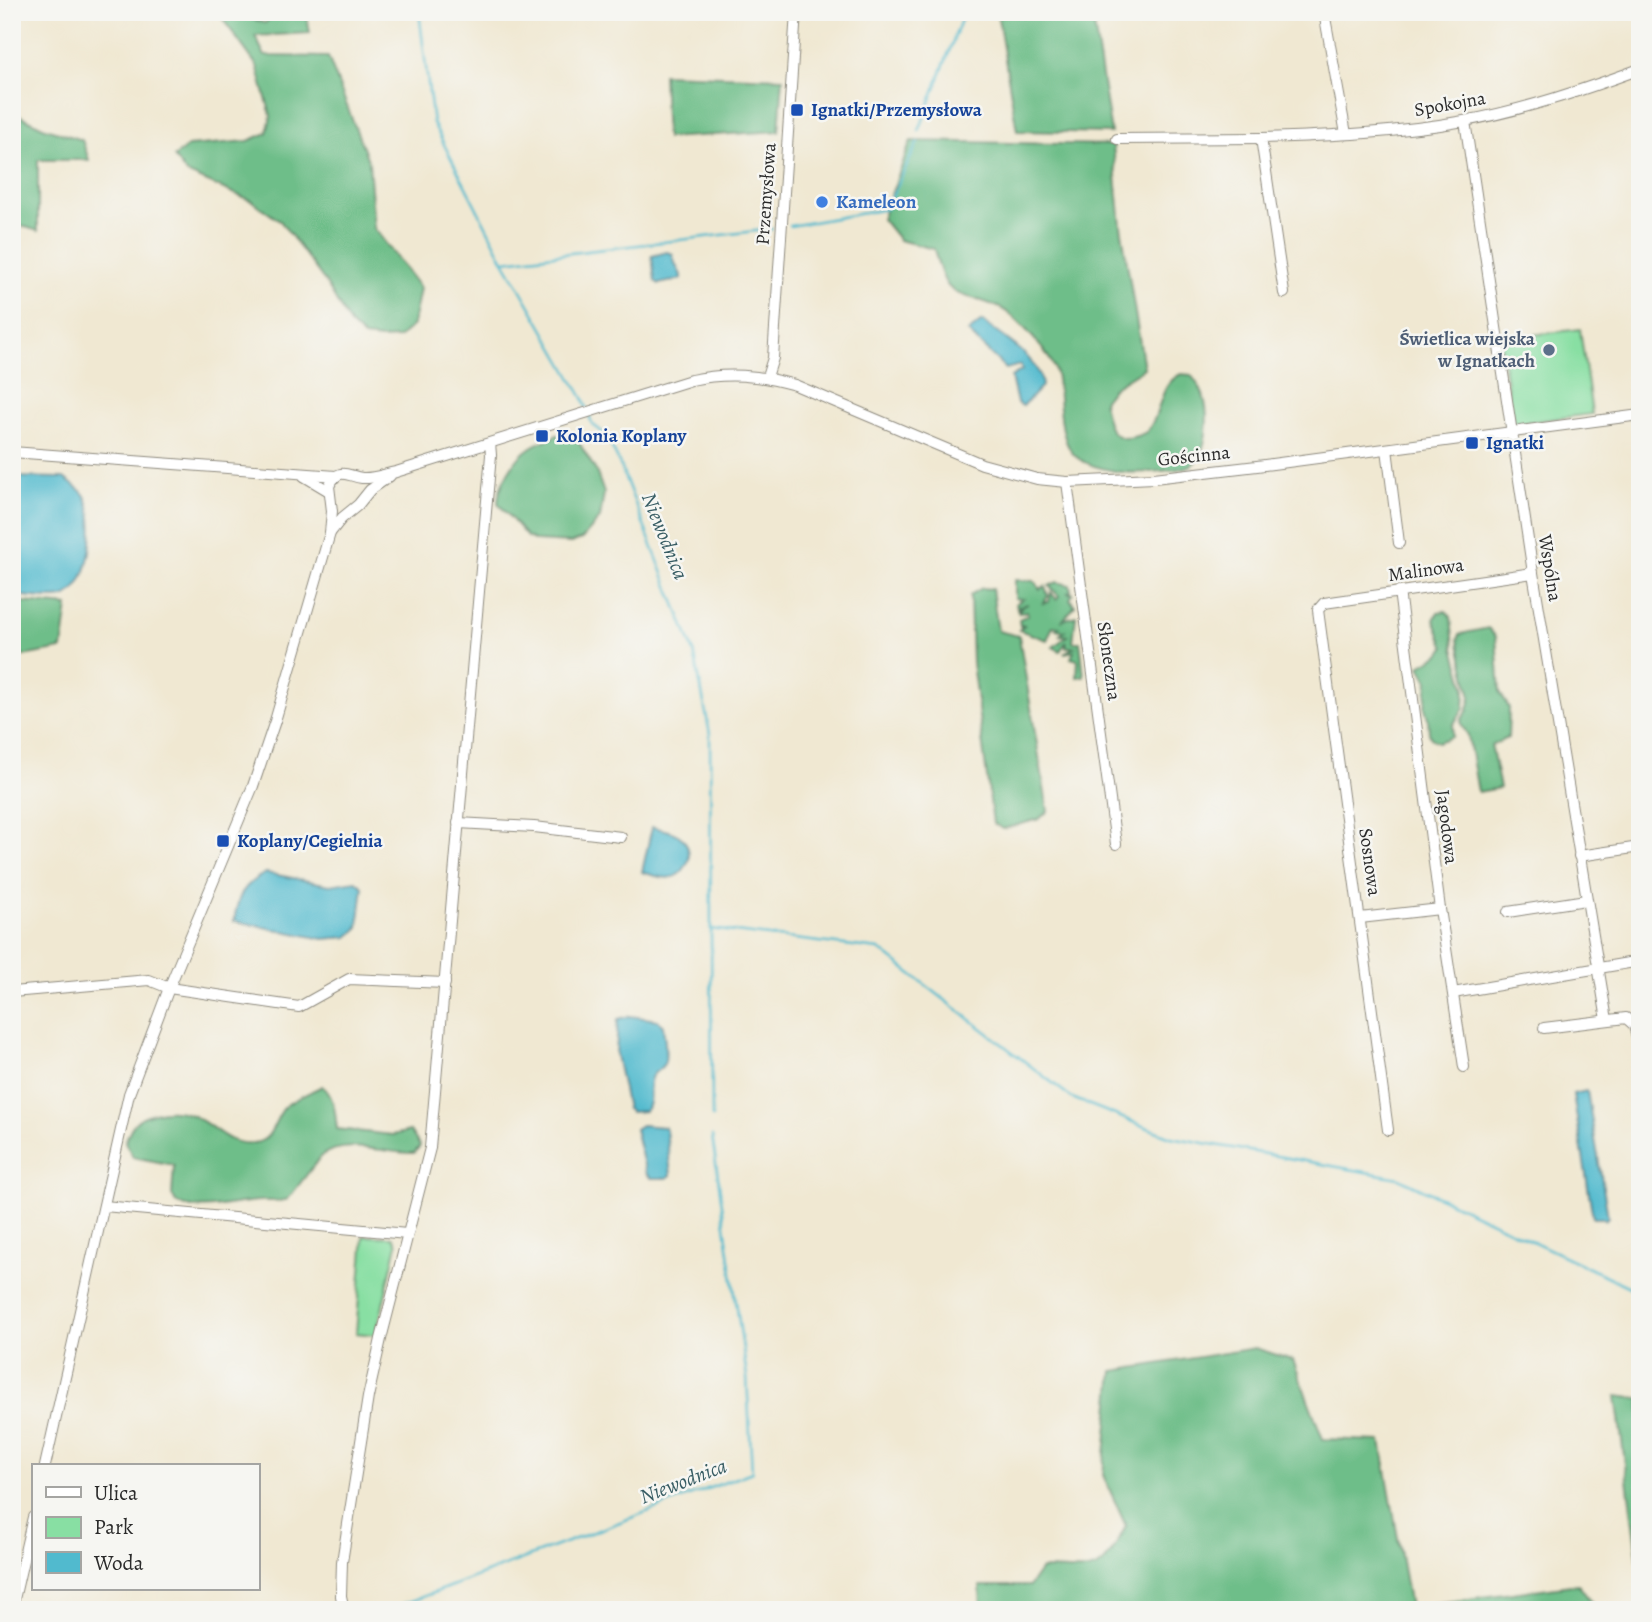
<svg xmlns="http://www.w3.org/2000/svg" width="1652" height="1622" viewBox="0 0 1652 1622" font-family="Alegreya,serif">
	<rect width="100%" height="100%" fill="#f6f6f2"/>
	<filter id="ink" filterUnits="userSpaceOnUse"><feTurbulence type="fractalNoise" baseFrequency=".0143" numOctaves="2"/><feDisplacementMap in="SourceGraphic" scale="14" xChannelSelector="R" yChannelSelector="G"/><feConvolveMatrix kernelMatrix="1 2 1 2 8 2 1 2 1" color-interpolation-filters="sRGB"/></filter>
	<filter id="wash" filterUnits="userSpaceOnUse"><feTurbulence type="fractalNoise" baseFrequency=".00686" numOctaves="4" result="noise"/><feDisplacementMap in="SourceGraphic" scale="28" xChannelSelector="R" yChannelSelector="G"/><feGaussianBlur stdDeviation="1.57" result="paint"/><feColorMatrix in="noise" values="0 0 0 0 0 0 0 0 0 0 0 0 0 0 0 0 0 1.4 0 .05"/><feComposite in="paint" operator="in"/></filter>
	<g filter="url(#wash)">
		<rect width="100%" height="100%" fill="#f0e8d2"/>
		<g fill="#88dfa3" stroke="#5a8567" stroke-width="2">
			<polygon points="1580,329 1592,414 1513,424 1500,339"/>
			<polygon points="364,1236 393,1237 397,1244 376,1335 356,1333"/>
		</g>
		<g fill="#6ebe89" stroke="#4c745a" stroke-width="2">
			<polygon points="277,12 306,12 310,33 255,36 265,56 328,57 369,163 374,228 420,288 413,325 399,338 381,339 364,337 350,324 324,280 281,222 252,201 186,173 174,157 188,146 248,141 267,133 271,116 257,66 220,15 244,16 265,23"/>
			<polygon points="997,12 1092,12 1111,133 1017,131"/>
			<polygon points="663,74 783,78 779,131 666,138"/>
			<polygon points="12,112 43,127 82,140 89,160 38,160 38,231 12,223"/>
			<path d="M911 141 1113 145 1121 226 1144 368 1114 387 1103 401C1106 419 1109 443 1133 437 1139 435 1144 435 1148 430 1163 411 1157 386 1181 374L1191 375C1196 382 1202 389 1204 398 1209 415 1208 451 1193 464 1183 472 1128 474 1115 471 1104 469 1088 465 1079 459 1056 445 1062 394 1055 369 1052 361 1046 354 1041 347 1032 336 1011 312 998 307 954 288 948 305 934 249L899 240 882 219Z"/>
			<path d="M557 435H568L578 441 596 471 604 493 600 518 582 539 571 543 536 541 527 537 498 503C498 485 515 457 531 447 539 442 549 439 557 435Z"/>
			<polygon points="1015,580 1034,581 1040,589 1045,586 1048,596 1043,603 1049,602 1051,592 1056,599 1059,596 1049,586 1057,582 1070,585 1071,591 1067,593 1073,593 1070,599 1075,606 1063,620 1076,616 1073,642 1080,642 1084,676 1077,677 1078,660 1071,658 1074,651 1064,653 1074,647 1066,647 1067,641 1060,651 1053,647 1067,636 1060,635 1065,631 1056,629 1059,627 1053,626 1047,640 1019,630 1025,625 1020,626 1019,619 1028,615 1027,611 1019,613 1021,607 1028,604 1018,607 1018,612 1016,603 1023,599 1015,598"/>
			<polygon points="982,588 992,589 998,631 1019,636 1048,811 1039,819 1003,829 993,823 972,663 970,595"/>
			<polygon points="12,601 68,606 62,649 12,658"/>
			<polygon points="1446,611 1451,617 1454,648 1465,687 1464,708 1453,725 1452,737 1438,742 1431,738 1429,733 1428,718 1425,708 1428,681 1420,666 1440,654 1445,647 1434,620 1438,612"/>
			<polygon points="1488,628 1496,637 1500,692 1509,708 1508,738 1491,745 1500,788 1478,792 1468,735 1462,726 1461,720 1468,710 1471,697 1458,640 1460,634"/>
			<path d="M322 1086C335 1096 335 1113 337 1129L393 1135 410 1131 420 1146 414 1153C384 1154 349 1138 322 1155L288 1199C278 1203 270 1200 260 1201 232 1202 204 1214 176 1203L172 1195 174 1165 133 1157 125 1142C131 1126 136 1117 154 1113 206 1100 214 1148 254 1143 276 1140 273 1115 288 1104 298 1097 311 1092 322 1086Z"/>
			<path d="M1255 1348 1293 1360 1323 1439 1381 1441 1410 1607 1578 1584 1597 1610H981L980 1586H1029L1041 1569C1098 1570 1099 1580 1126 1526L1103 1475 1113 1371Z"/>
			<polygon points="1616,1396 1640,1399 1640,1577"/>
		</g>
		<g fill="#51bace" stroke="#3e727c" stroke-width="2">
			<path d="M667 252 673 254C673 265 680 269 682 279L659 284 655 281 652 256Z"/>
			<path d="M982 321C1003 338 1040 357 1042 386L1023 406 1017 403 1011 377 1022 370 1020 365 1006 369 968 332Z"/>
			<path d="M12 477 64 478C70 483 81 489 85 496 98 519 92 584 66 596 56 601 25 596 12 595Z"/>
			<path d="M652 827C673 831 690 835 689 859 680 884 663 879 642 872Z"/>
			<path d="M266 873 330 885 356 881 363 887 358 928 348 937 323 939 234 921C238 896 242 885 266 873Z"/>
			<path d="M630 1016 658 1020 663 1026C664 1036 667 1050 665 1061 663 1070 654 1070 651 1078 647 1089 653 1102 645 1111L631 1112 627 1109 616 1055 618 1019Z"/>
			<polygon points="1587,1091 1608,1217 1605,1220 1603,1218 1593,1218 1573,1094"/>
			<polygon points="641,1125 664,1127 666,1130 671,1175 667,1178 651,1178 646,1173 635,1129"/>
		</g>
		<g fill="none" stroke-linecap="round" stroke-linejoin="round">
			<g stroke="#51bace" stroke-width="2.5">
				<polyline points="419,12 433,123 504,261 583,398 587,409"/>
				<polyline points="919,131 964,12"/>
				<polyline points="790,226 886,209 918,142"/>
				<polyline points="504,261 772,229"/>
				<polyline points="589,415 592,424 606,435 618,460 694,652 710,734 712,1117"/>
				<polyline points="710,929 879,949 1072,1098 1171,1137 1399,1178 1640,1292"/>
				<polyline points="388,1610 752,1472 747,1377 712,1136"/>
			</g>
		</g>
	</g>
	<g filter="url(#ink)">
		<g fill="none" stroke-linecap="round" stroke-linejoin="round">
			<defs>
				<g id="minor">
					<polyline points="1324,12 1346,134"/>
					<polyline points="1465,121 1533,573 1607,1020"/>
					<polyline points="1117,139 1261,138"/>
					<path d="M1284 293 1261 138C1328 136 1398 133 1464 121 1524 110 1583 90 1640 69"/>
					<polyline points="767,377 773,358 796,12"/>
					<polyline points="1387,449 1399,543"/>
					<polyline points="12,452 336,476"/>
					<polyline points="304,476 329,491"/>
					<polyline points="1067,482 1116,844"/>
					<polyline points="330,533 342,518 358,505 370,490 390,476"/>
					<polyline points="1399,591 1440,909 1464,1067"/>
					<polyline points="458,823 534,827 621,837"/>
					<polyline points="1579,856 1640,847"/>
					<polyline points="1508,912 1586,900"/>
					<polyline points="1360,918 1440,909"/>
					<polyline points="12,992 149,980 169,988 299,1007 349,979 445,983"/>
					<polyline points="1453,993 1640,961"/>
					<polyline points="1544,1028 1626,1018 1634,1025 1640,1049"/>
					<polyline points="1388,1130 1318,610 1324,603 1533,573"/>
					<polyline points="104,1206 407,1234"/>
					<path d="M45 1466 129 1094 169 988 253 786 275 721 330 533 332 511 329 486C339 466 347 476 362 478 373 479 385 474 396 472L691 380C727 372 759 375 795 385L982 464 1037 479 1067 482 1154 478 1257 466 1640 415"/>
					<polyline points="12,1608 33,1517"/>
					<polyline points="344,1610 341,1596 342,1562 368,1397 381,1339 430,1148 491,455 490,443"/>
				</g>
			</defs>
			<use href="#minor" stroke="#8e8a7e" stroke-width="12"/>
			<use href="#minor" stroke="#fff" stroke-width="10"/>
		</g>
	</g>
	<g fill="#1a4fb4" stroke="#f6f6f2" stroke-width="2.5">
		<rect x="790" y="103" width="14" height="14" rx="3.5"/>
		<rect x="535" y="429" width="14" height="14" rx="3.5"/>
		<rect x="1465" y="436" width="14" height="14" rx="3.5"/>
		<rect x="216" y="834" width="14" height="14" rx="3.5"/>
	</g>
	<circle fill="#3f7fe0" stroke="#f6f6f2" stroke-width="2.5" cx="822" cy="202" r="7"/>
	<circle fill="#5c6f8a" stroke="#f6f6f2" stroke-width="2.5" cx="1549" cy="350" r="7"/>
	<g text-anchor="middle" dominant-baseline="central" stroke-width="5" stroke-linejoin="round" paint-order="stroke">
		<g font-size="19" fill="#2b2b2b" stroke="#f6f6f2">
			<text transform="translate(1450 104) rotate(-10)">Spokojna</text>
			<text transform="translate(766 194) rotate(-86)">Przemysłowa</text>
			<text transform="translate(1194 456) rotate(-6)">Gościnna</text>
			<text transform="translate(1550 568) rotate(81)">Wspólna</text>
			<text transform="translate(1426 570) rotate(-8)">Malinowa</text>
			<text transform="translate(1109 661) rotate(82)">Słoneczna</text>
			<text transform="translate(1447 827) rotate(83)">Jagodowa</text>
			<text transform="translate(1370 862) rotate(82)">Sosnowa</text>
		</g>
		<g font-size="19" font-weight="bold" fill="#164399" stroke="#f6f6f2" text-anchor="start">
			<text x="811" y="110">Ignatki/Przemysłowa</text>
			<text x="556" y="436">Kolonia Koplany</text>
			<text x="1486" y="443">Ignatki</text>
			<text x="237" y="841">Koplany/Cegielnia</text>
		</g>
		<g font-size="19" font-weight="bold" fill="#366cbe" stroke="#f6f6f2" text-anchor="start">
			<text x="836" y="202">Kameleon</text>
		</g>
		<g font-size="19" font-weight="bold" fill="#4e5e75" stroke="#f6f6f2" text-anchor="end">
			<text x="1535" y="339">Świetlica wiejska<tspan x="1535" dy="22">w Ignatkach</tspan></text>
		</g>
		<g font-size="21" font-style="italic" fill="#385d64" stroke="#f6f6f2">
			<text transform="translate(665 536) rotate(68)">Niewodnica</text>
			<text transform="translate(683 1481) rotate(-21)">Niewodnica</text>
		</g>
	</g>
	<rect width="1652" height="1622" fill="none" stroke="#f6f6f2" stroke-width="42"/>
	<rect x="32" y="1464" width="228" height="126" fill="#f6f6f2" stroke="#a5a5a2" stroke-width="2"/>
	<rect x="46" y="1487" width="35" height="10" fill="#ffffff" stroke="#a5a5a2" stroke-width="2"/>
	<text x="94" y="1500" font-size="21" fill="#2b2b2b">Ulica</text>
	<rect x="46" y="1517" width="35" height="21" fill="#88dfa3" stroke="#a5a5a2" stroke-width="2"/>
	<text x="94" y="1534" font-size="21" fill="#2b2b2b">Park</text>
	<rect x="46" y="1552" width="35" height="21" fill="#51bace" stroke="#a5a5a2" stroke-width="2"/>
	<text x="94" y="1570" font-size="21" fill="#2b2b2b">Woda</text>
</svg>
